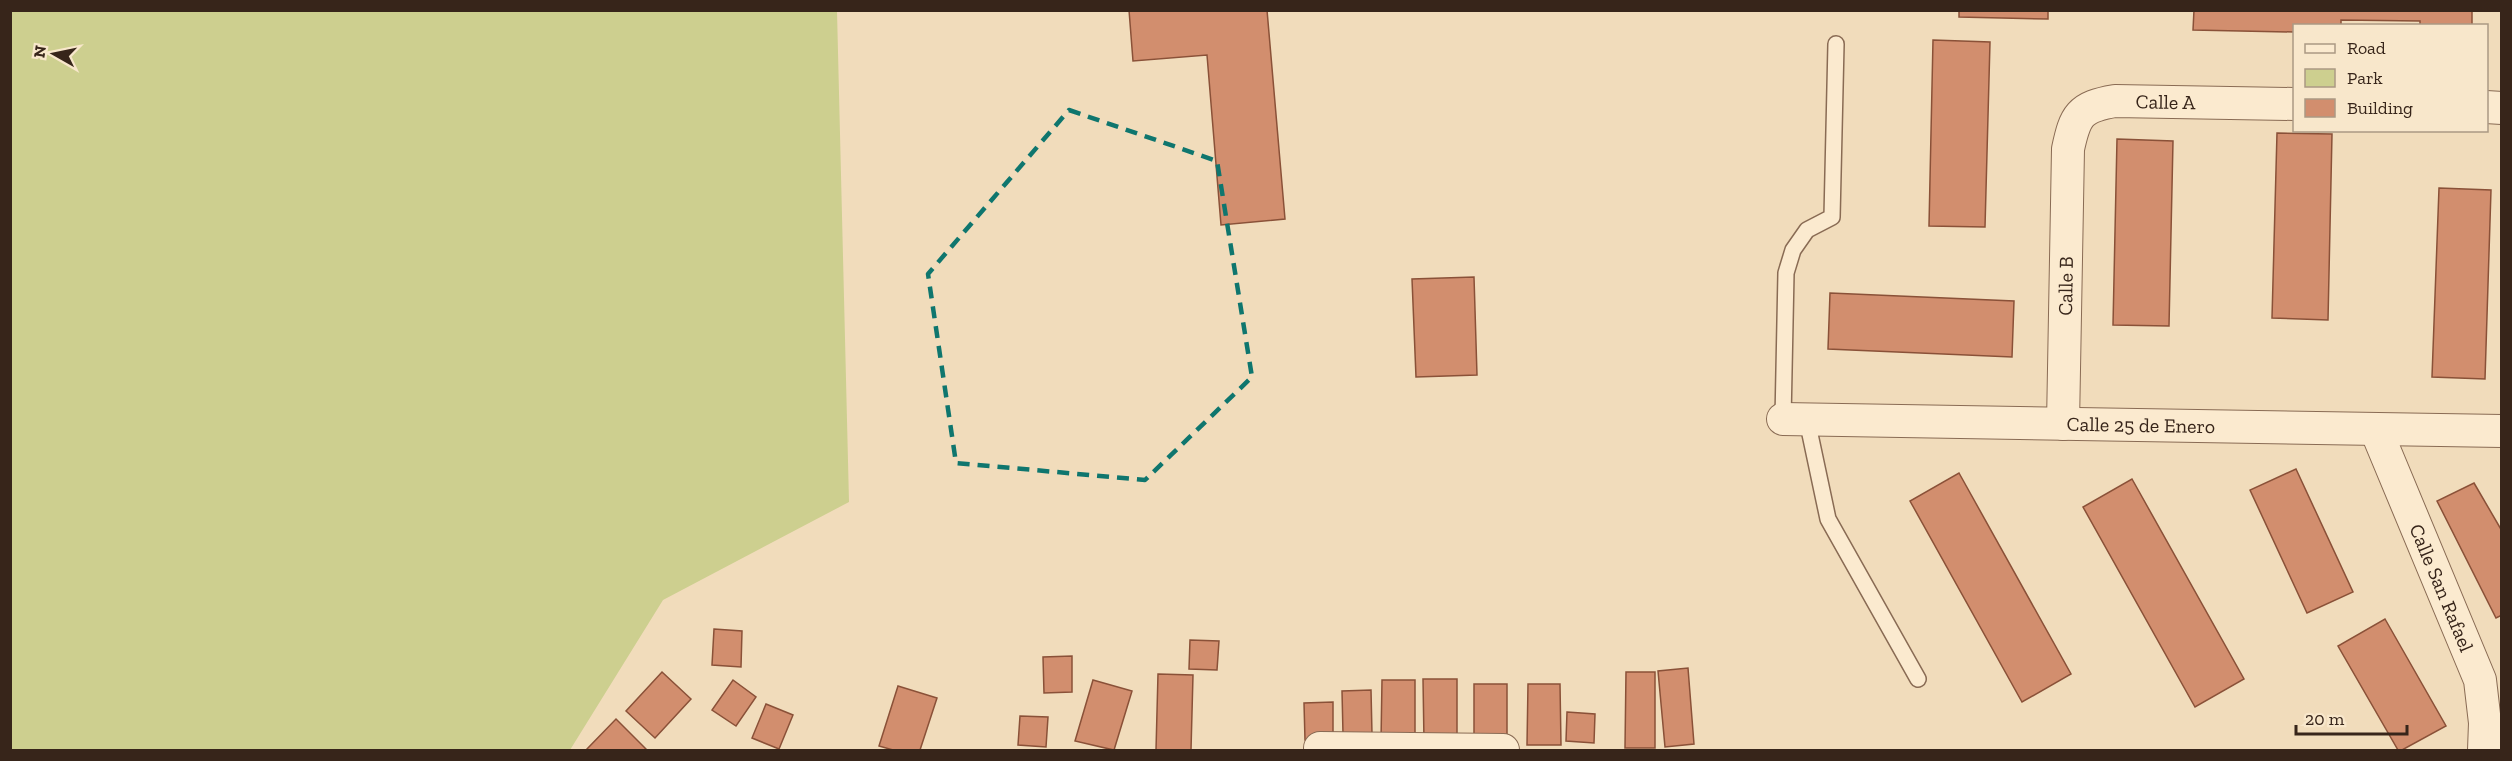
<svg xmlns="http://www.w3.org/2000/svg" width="2512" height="761" viewBox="0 0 2512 761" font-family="'Zilla Slab',serif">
	<rect width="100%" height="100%" fill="#f1dcbb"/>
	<polygon fill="#cdcf8f" points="10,11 837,11 849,502 663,600 570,750 11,750"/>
	<g fill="#d28e6e" stroke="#8a5138" stroke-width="1.5">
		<polygon points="1129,10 1267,10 1285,219 1221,225 1207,55 1133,61"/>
		<polygon points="1959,10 2048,10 2048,19 1959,17"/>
		<polygon points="2194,10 2472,10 2472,26 2420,26 2420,21 2341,20 2341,26 2294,26 2294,32 2193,30"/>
		<polygon points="1933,40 1990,42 1985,227 1929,226"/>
		<polygon points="2277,133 2332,134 2328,320 2272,318"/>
		<polygon points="2117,139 2173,141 2169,326 2113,325"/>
		<polygon points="2439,188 2491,190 2485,379 2432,377"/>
		<polygon points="1474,277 1477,375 1416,377 1412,279"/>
		<polygon points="1830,293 2014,301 2012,357 1828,349"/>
		<polygon points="2296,469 2353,592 2307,613 2250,490"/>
		<polygon points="1959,473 2071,674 2022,702 1910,501"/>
		<polygon points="2132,479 2244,679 2195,707 2083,507"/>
		<polygon points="2474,483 2502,531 2502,615 2496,618 2437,501"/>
		<polygon points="2385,619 2446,726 2402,750 2398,750 2338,646"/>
		<polygon points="714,629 742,631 741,667 712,665"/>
		<polygon points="1190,640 1219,641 1217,670 1189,669"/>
		<polygon points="1072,656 1072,692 1044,693 1043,657"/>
		<polygon points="1688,668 1694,744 1665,747 1658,671"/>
		<polygon points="662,672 691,699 655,738 626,711"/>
		<polygon points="1626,672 1655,672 1655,748 1625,748"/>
		<polygon points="1158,674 1193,675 1191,750 1156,750"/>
		<polygon points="1423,679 1457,679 1457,740 1424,741"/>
		<polygon points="733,680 756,697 736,726 712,710"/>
		<polygon points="1093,680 1132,691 1114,750 1075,741"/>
		<polygon points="1382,680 1415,680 1415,742 1381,741"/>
		<rect x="1474" y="684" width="33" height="62"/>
		<polygon points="1528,684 1560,684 1561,745 1527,745"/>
		<polygon points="898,686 937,698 920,750 893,750 879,746"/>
		<polygon points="1371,690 1372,734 1343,734 1342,691"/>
		<polygon points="1333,702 1333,739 1305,740 1304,703"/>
		<polygon points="766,704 793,715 779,749 752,738"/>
		<polygon points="1567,712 1595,714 1594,743 1566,741"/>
		<polygon points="1020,716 1048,717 1046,747 1018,745"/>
		<polygon points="616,719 646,749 644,750 586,750"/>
	</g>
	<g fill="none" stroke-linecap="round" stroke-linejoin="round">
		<defs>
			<g id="service">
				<polyline points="1783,419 1786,273 1793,250 1807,230 1832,217 1836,44"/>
				<polyline points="1807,420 1828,519 1918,679"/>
			</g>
			<g id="minor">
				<polyline points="2486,107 2502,108"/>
				<path id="s1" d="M1783 419 2502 431"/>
				<path id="s2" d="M2063 424 2068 149C2075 116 2079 107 2115 101L2294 104"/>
				<path id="s3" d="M2376 430 2480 680 2485 723 2484 750"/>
				<polyline points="1320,748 1503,750"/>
			</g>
		</defs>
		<use href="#service" stroke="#896b54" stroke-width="18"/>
		<use href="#minor" stroke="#896b54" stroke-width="34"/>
		<use href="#service" stroke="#fbeacf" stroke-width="15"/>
		<use href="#minor" stroke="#fbeacf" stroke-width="32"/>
	</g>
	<path fill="none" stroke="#0f766e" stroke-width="4.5" stroke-dasharray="12 8" stroke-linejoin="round" d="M1069 110 1217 161 1252 377 1145 480 956 463 928 274Z"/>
	<g text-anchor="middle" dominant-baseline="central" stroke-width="4.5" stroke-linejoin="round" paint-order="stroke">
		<g font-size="20" fill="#37251a" stroke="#f8e7cb">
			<text stroke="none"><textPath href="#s2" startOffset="400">Calle A</textPath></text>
			<text stroke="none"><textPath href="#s2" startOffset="138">Calle B</textPath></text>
			<text stroke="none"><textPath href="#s1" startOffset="358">Calle 25 de Enero</textPath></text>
			<text stroke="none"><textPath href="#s3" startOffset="171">Calle San Rafael</textPath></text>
		</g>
	</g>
	<rect width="2512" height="761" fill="none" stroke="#37251a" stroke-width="24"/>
	<rect x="2293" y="24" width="195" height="108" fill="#f8e7cb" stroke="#ab9984" stroke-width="1.5"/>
	<rect x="2305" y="44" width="30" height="9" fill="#fbeacf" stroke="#ab9984" stroke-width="1.5"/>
	<text x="2347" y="54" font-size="18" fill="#37251a">Road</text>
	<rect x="2305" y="69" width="30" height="18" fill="#cdcf8f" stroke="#ab9984" stroke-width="1.5"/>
	<text x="2347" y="84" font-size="18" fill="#37251a">Park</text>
	<rect x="2305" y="99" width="30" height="18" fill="#d28e6e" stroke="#ab9984" stroke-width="1.5"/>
	<text x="2347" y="114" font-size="18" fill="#37251a">Building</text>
	<g transform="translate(54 54) rotate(279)" stroke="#f8e7cb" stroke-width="4.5" paint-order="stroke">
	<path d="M0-4.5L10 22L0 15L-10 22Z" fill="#37251a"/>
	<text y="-9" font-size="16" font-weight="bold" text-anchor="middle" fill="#37251a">N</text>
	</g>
	<path d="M2296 725v9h111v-9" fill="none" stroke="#37251a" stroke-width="3"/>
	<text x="2305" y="725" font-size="18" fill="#37251a" stroke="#f8e7cb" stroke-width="4.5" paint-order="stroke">20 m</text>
</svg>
